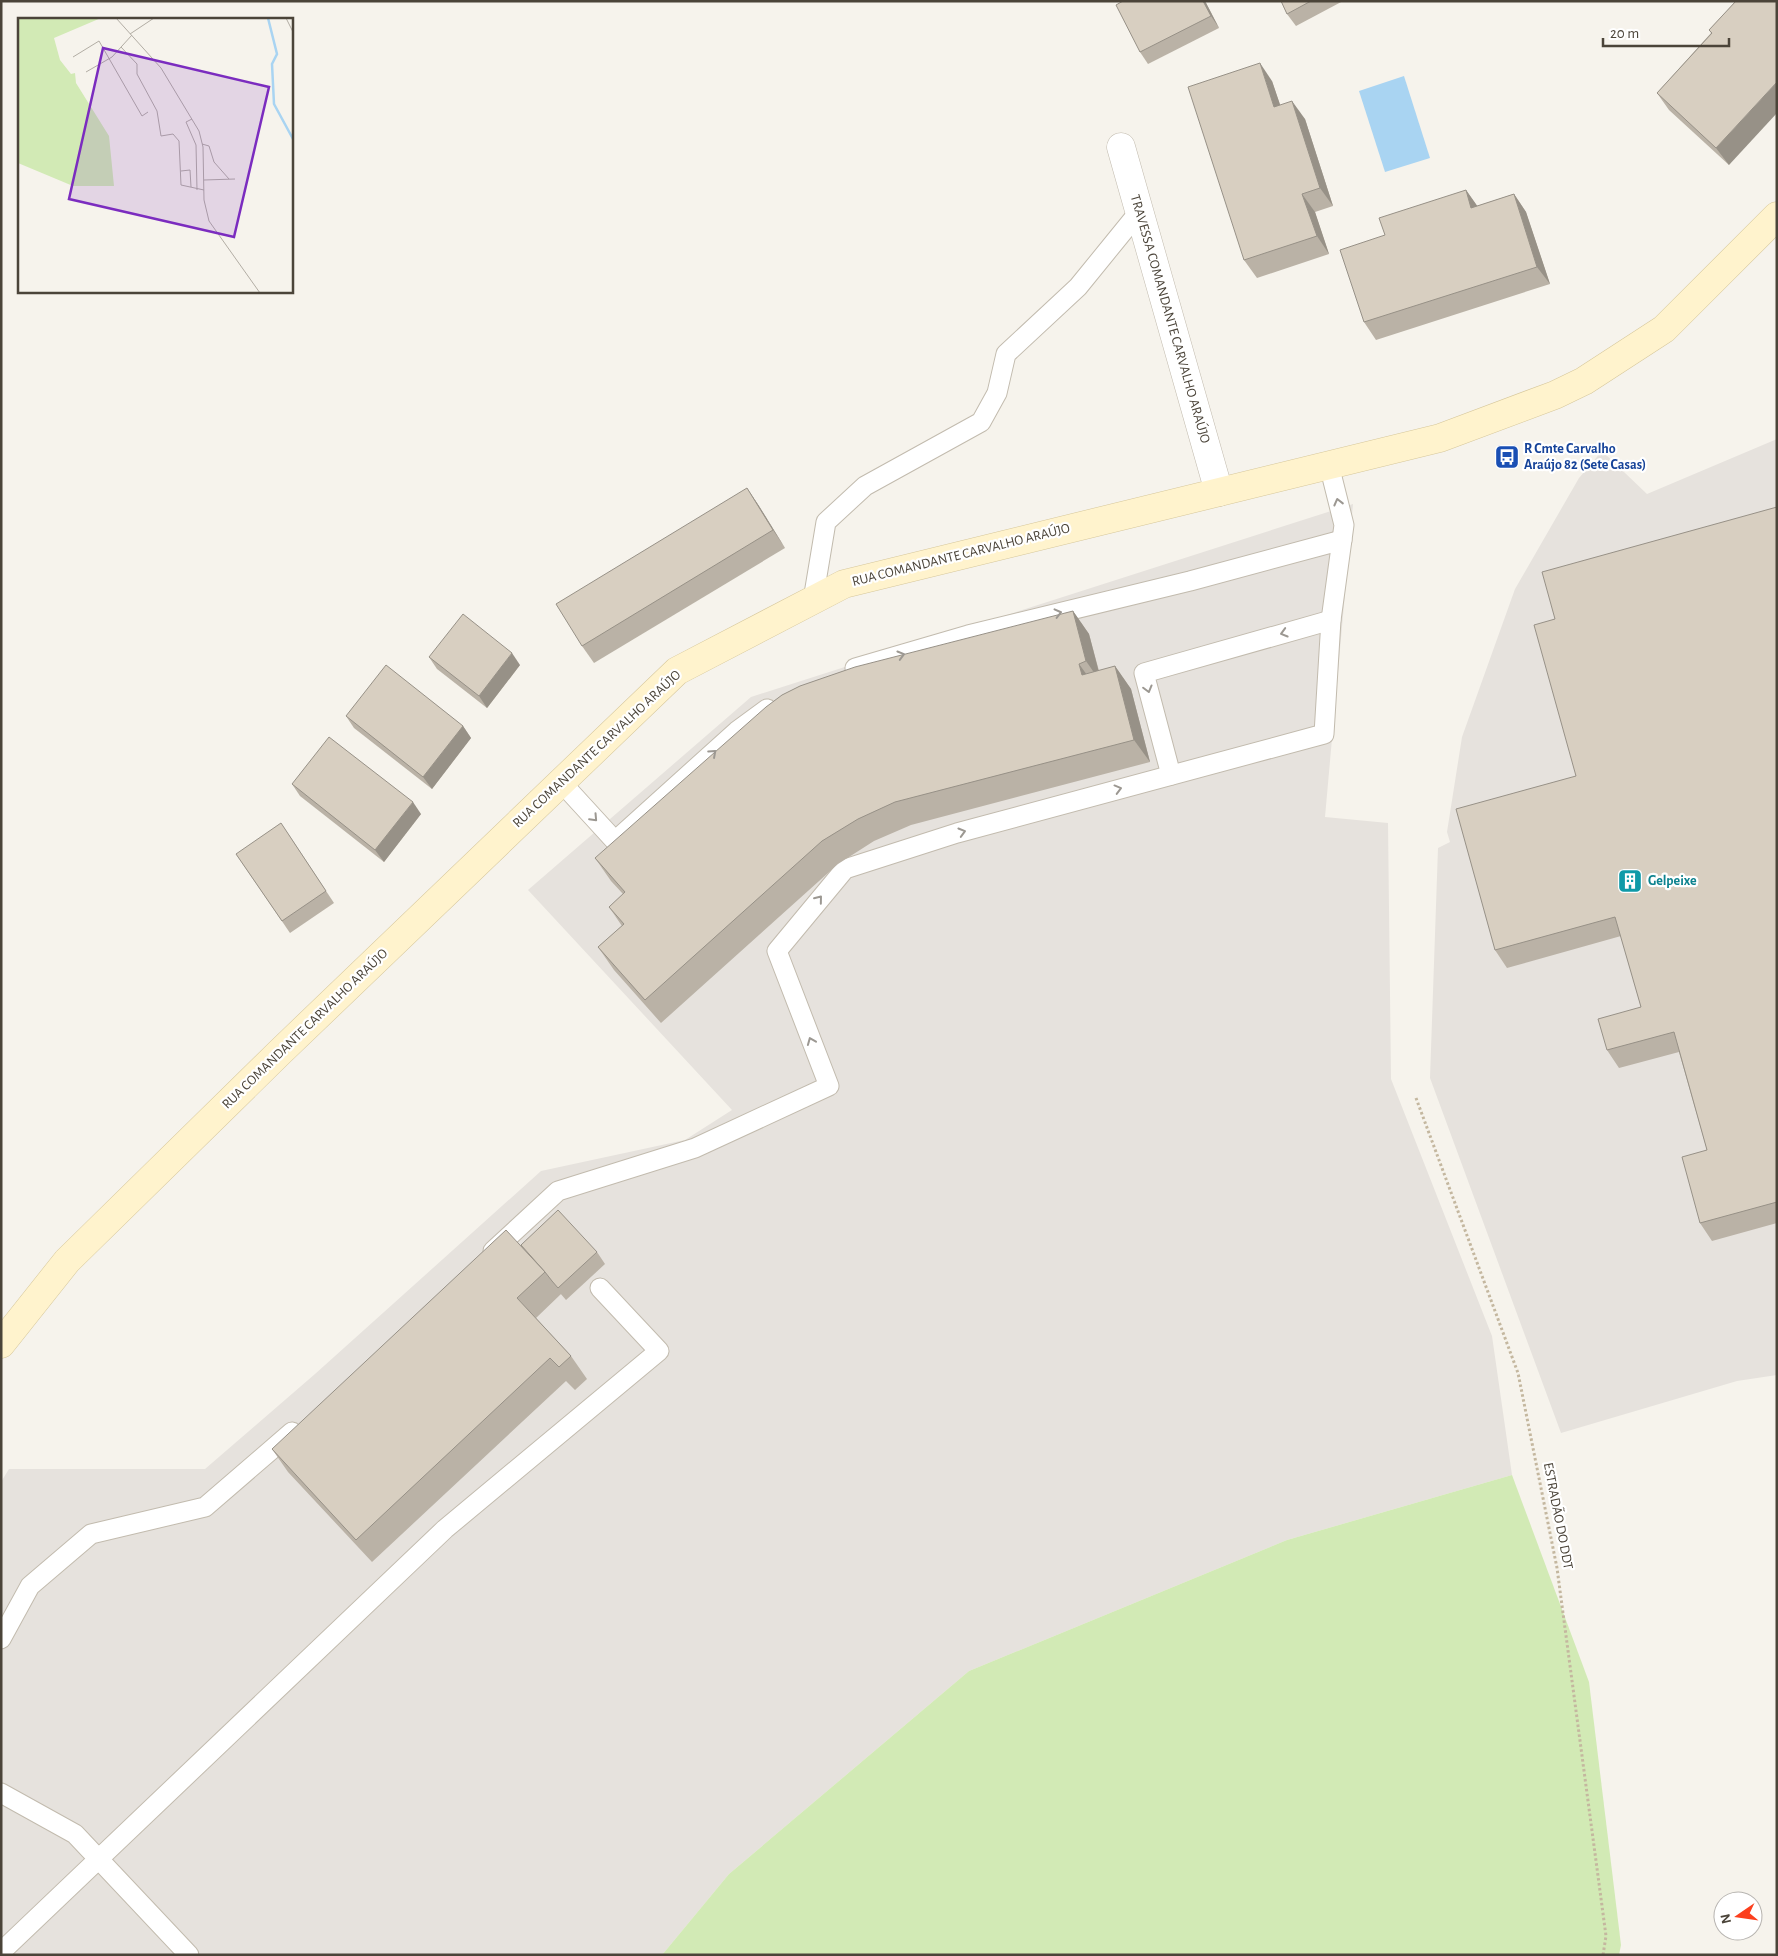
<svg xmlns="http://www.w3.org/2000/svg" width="1778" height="1956" viewBox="0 0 1778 1956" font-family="'Alegreya Sans',sans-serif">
	<rect width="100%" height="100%" fill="#f6f3ec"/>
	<g fill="#e6e2dd">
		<polygon points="1777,439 1777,1375 1737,1381 1561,1433 1430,1078 1438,848 1450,842 1447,832 1462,737 1515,589 1579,478 1602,451 1647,494"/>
		<polygon points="1353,504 1325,817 1388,823 1391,1079 1492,1336 1512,1475 1287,1540 969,1671 729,1874 662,1955 1,1955 1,1482 9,1469 205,1469 315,1374 541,1171 685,1140 732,1110 528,890 751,697"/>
	</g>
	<polygon fill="#d2eab5" points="1512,1475 1589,1682 1621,1945 1619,1955 662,1955 729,1874 969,1671 1287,1540"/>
	<polygon fill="#a9d4f2" points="1404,76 1430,158 1385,172 1359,91"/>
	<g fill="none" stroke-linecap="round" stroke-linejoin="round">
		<defs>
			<g id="lane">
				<polyline points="813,600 826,522 865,486 981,422 997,393 1006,354 1078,287 1139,212"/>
				<polyline points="855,668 968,635 1190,581 1342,540"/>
				<polyline points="1171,775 1144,673 1331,620"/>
				<polyline points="561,782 615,841 737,731 767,709"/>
				<polyline points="493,1251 558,1191 695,1148 829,1086 777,951 845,869 957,833 1324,734 1331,620 1344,525 1329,465"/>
				<polyline points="1,1639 30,1586 91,1534 205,1507 292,1432"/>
				<polyline points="1,1793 75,1834 189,1955"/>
				<polyline points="1,1952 445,1529 659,1351 600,1288"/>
			</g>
			<polyline id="street" points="1121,147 1219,492"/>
			<polyline id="secondary" points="1,1344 67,1261 279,1053 677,671 844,584 1440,438 1555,395 1584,381 1664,329 1777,216"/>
		</defs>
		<use href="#lane" stroke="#c2bbae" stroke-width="21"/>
		<use href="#street" stroke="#c2bbae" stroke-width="29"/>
		<use href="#secondary" stroke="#d6c79b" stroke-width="29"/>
		<polyline stroke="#c4b79f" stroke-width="3" stroke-dasharray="2.5 2.5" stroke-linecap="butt" points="1416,1098 1518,1373 1557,1568 1606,1936 1603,1955"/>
		<use href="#lane" stroke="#fff" stroke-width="19"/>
		<use href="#street" stroke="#fff" stroke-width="28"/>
		<use href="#secondary" stroke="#fff3cd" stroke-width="28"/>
	</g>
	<g fill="#bab2a6">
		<polygon points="1123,1 1205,1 1219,28 1148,64 1140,52"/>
		<polygon points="1281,1 1343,1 1296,26 1287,14"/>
		<polygon points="1736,1 1729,165 1669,110 1657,93 1711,33 1709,30"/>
		<polygon points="1272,81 1280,105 1305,119 1333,206 1315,212 1329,254 1257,278 1244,260"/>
		<polygon points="1466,190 1477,206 1514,194 1526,212 1550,284 1376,340 1364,322 1385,235"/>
		<polygon points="747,488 759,506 785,548 594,663 582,646"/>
		<polygon points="1777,507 1777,1223 1712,1241 1700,1223 1707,1150 1679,1052 1619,1068 1607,1050 1641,1007 1621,936 1507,968 1495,950 1576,776 1555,619"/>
		<polygon points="1073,611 1089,634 1099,671 1115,666 1131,689 1150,762 911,825 874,841 838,864 661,1023 614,970 598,947 622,926 609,907 623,894 611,881 595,858"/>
		<polygon points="429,657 520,665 487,708 437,669"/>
		<polygon points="346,716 463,726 471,738 432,789 354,728"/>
		<polygon points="292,784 421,814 384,862 300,796"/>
		<polygon points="289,835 334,903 290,933 236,854"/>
		<polygon points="521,1245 597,1252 605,1264 566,1300 560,1293 561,1294 536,1318 571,1356 587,1379 575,1390 566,1381 372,1562 288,1472 272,1449"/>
	</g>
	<g fill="#979187">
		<polygon points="1203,1 1205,1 1219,28 1211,16"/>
		<polygon points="1260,63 1272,81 1287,125 1274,107"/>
		<polygon points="1777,82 1777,113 1729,165 1716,148"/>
		<polygon points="1292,101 1305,119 1333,206 1320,188"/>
		<polygon points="1466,190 1478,207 1471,208"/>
		<polygon points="1302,194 1315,212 1329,254 1317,236"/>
		<polygon points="1514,194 1526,212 1550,284 1537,267"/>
		<polygon points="747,488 759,506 785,548 773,530"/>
		<polygon points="1073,611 1089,634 1102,684 1086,661"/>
		<polygon points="512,653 520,665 487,708 479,696"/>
		<polygon points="1079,664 1095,686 1082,675"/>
		<polygon points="1115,666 1131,689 1150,762 1134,740"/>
		<polygon points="463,726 471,738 432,789 423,777"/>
		<polygon points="413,802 421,814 384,862 375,850"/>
	</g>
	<g fill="#d8cfc1" stroke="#979187">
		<polygon points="1123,1 1203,1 1211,16 1140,52 1116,5"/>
		<polygon points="1281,1 1311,1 1287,14"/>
		<polygon points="1736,1 1777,1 1777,82 1716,148 1657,93 1712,33 1709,30"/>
		<polygon points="1260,63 1274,107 1292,101 1320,188 1302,194 1317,236 1244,260 1188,87"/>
		<polygon points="1466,190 1471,208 1514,194 1537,267 1364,322 1340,250 1385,235 1379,218"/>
		<polygon points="747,488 773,530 582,646 556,604"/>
		<polygon points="1777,507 1777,1202 1700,1223 1682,1157 1707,1150 1674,1032 1607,1050 1598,1019 1641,1007 1615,917 1495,950 1456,809 1576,776 1534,625 1555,619 1542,572"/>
		<polygon points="1073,611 1086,661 1079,664 1082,675 1115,666 1134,740 895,802 858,819 822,841 645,1000 598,947 624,924 609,907 625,892 595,858 766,707 782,695 800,686 855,667"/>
		<polygon points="463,614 512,653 479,696 429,657"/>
		<polygon points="386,665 463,726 423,777 346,716"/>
		<polygon points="329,737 413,802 375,850 292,784"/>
		<polygon points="281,823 326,891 282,921 236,854"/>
		<polygon points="558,1210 597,1252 558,1288 552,1281 545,1272 521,1245"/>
		<polygon points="506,1230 545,1272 517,1298 571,1356 559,1367 550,1358 356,1540 272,1449"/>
	</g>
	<defs><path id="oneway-chevron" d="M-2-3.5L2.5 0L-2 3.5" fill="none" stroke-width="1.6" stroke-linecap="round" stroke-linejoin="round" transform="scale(1.25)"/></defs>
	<g stroke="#9c9892">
		<use href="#oneway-chevron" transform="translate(1338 502) rotate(-104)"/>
		<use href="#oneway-chevron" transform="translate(1058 613) rotate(-14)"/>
		<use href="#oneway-chevron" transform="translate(1284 633) rotate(164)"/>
		<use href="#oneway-chevron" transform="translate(901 655) rotate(-16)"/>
		<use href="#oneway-chevron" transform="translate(1148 689) rotate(75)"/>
		<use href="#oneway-chevron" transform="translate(713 753) rotate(-42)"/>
		<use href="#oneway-chevron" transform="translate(1118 789) rotate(-15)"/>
		<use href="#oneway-chevron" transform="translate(594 818) rotate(47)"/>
		<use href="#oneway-chevron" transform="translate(962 832) rotate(-16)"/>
		<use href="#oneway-chevron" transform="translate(819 899) rotate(-51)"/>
		<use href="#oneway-chevron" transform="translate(811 1041) rotate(-112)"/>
	</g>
	<defs>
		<symbol id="bus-square" viewBox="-11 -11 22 22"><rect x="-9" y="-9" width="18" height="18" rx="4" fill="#1a4fb4" stroke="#fff"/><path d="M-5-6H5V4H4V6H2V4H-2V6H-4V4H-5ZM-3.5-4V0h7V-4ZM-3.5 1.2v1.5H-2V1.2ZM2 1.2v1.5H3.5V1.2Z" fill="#fff"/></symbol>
		<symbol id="building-square" viewBox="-11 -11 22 22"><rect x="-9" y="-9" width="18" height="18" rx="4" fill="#0f9aa8" stroke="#fff"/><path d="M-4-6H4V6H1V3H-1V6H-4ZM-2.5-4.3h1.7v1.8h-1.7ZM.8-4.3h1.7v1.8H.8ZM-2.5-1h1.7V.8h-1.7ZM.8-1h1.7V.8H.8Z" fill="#fff"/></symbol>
	</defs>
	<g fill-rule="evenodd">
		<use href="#bus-square" x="1493" y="443" width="28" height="28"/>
		<use href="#building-square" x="1616" y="867" width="28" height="28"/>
	</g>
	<g text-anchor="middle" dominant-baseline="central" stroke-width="4.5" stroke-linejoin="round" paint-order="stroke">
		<g font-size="14" fill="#4b4439" stroke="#fff">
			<text transform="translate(1170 319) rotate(74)">TRAVESSA COMANDANTE CARVALHO ARAÚJO</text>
			<text transform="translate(961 555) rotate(-14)">RUA COMANDANTE CARVALHO ARAÚJO</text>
			<text transform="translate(597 749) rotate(-43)">RUA COMANDANTE CARVALHO ARAÚJO</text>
			<text transform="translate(305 1029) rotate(-44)">RUA COMANDANTE CARVALHO ARAÚJO</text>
			<text transform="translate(1558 1516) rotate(79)">ESTRADÃO DO DDT</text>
		</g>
		<g font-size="14" font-weight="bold" fill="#164399" stroke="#fff" text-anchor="start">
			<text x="1524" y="449">R Cmte Carvalho<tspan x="1524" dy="16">Araújo 82 (Sete Casas)</tspan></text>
		</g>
		<g font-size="14" font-weight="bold" fill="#0d838f" stroke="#fff" text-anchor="start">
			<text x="1648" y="881">Gelpeixe</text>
		</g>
	</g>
	<g transform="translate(18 18)">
		<rect width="275" height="275" fill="#f6f3ec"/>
		<path d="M0 0H83L36 20 42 42 53 56 57 55 58 65 91 118 96 168H55L0 145Z" fill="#d2eab5"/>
		<path fill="none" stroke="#a9d4f2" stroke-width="2.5" d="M250 0 259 36 254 46 256 86 275 121"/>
		<path fill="none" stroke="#b2ada4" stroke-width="1" d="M98 0 143 50 181 113 185 129 186 182 191 203 242 275M268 0 275 14M112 16 136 0M103 29 119 46V56L139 93 143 118 155 116 161 123 163 167 186 172M55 39 81 23 124 98 130 94M68 54 94 39 114 17M174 101 168 104 178 127 179 172M184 126 191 128 196 144 211 161M163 153 172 152 173 169M186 162 217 161"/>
		<path fill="#7b2cbf" fill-opacity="0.15" stroke="#7b2cbf" stroke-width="2.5" d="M85 30 251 69 216 219 51 181Z"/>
		<rect width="275" height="275" fill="none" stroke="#4b4439" stroke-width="2.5"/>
	</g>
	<rect width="1778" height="1956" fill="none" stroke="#4b4439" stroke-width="5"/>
	<g transform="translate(1738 1916) rotate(257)"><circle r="24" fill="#ffffff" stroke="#b7b4b0"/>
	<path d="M0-4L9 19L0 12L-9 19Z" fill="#fc3f1d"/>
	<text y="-8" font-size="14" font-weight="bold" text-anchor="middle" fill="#4b4439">N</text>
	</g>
	<path d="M1603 38v8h126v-8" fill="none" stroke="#4b4439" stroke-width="2.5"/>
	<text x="1610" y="38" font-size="15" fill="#4b4439" stroke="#ffffff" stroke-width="4" paint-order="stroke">20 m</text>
</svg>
